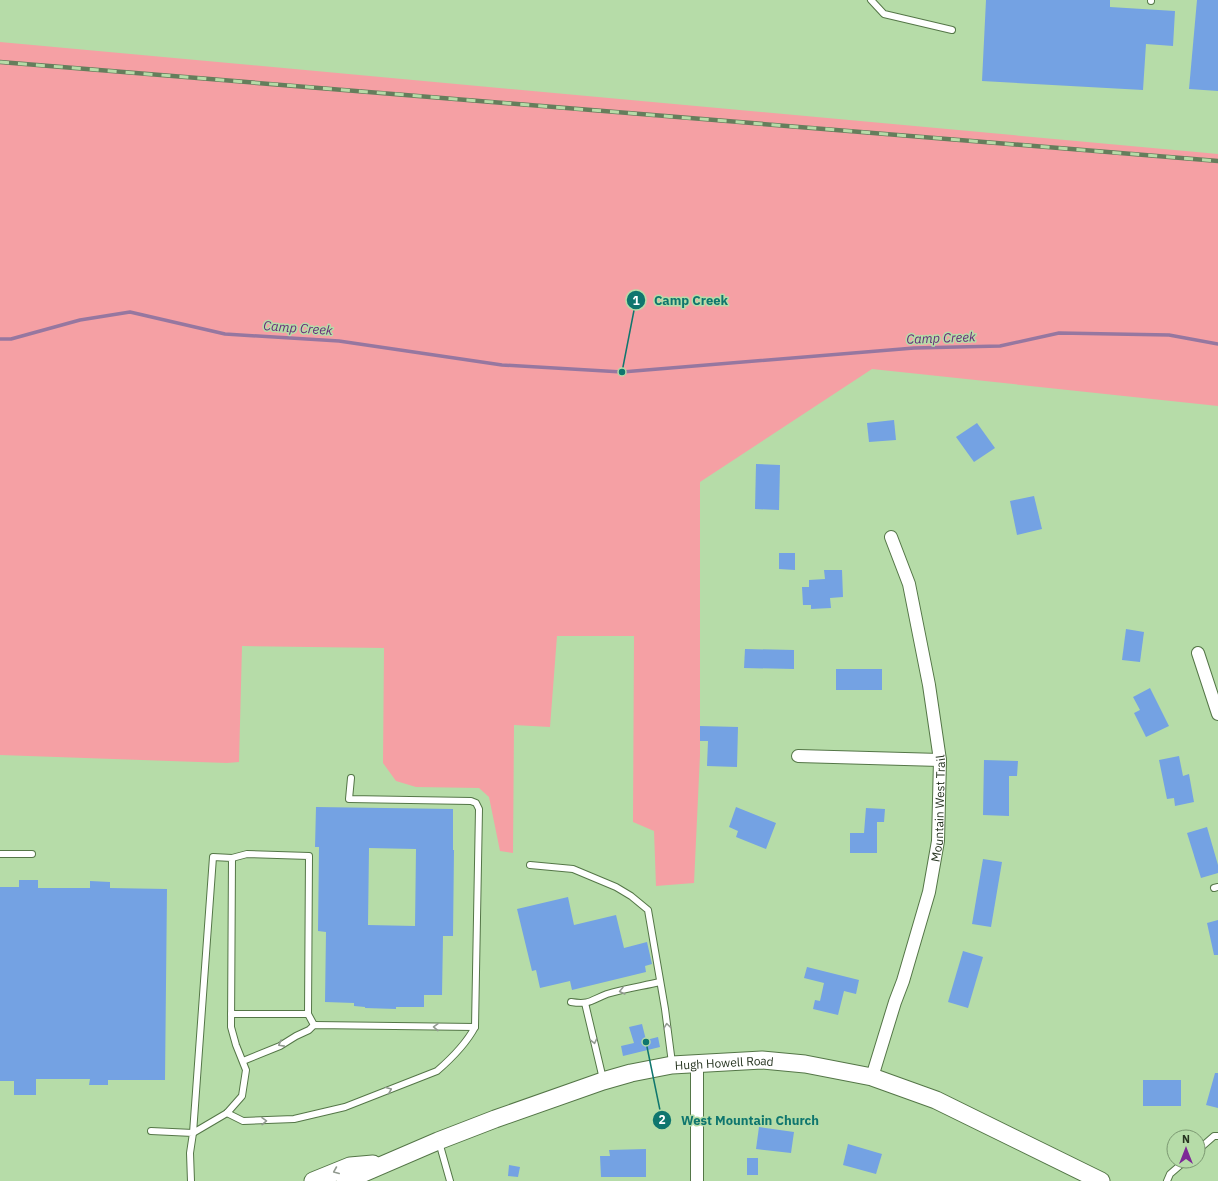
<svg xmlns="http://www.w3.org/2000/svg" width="1218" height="1181" viewBox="0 0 1218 1181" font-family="'IBM Plex Sans',sans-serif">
	<rect width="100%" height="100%" fill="#b6dca8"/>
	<polygon fill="#f5a0a4" points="0,42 1218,154 1218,406 872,369 700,482 700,755 694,883 656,886 654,831 633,822 634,636 557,636 550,727 514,725 513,853 500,851 489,797 479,788 416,787 396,781 383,763 384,648 242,646 239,762 227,763 0,755"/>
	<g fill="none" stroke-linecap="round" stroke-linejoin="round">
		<polyline stroke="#9677a0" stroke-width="3.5" points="0,339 11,339 80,320 130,312 225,334 339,341 502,365 622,372 914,348 1000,346 1059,333 1169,335 1218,344"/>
	</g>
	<g fill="#74a2e3" fill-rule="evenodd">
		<polygon points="986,0 1110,0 1110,7 1175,11 1173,46 1146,44 1143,90 982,81"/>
		<polygon points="1197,0 1218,0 1218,91 1189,89"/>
		<polygon points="894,420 896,440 869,442 867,423"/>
		<polygon points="977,423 995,448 974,462 956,437"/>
		<polygon points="756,464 780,465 779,510 755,509"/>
		<polygon points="1034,496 1042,529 1017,535 1010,501"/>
		<polygon points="779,553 795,553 795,570 779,569"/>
		<polygon points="824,570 842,570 843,597 830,598 831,608 811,609 811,605 803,605 802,587 809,587 809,580 825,579"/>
		<polygon points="1126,629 1144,632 1140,662 1122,660"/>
		<polygon points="745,649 794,650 794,669 744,668"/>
		<rect x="836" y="669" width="46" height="21"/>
		<polygon points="1150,688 1169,726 1146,737 1134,713 1140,710 1133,697"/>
		<polygon points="700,726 738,727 737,767 707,766 708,741 700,741"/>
		<polygon points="1179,756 1183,776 1189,774 1194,802 1175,806 1174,798 1167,799 1159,760"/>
		<polygon points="984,760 1018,761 1017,776 1009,776 1009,816 983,815"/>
		<path d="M316 807 453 809V850H454L453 936H443L442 995H424V1007H396V1009L365 1008V1007L354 1006V1003L325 1002 326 932 318 931 319 847H315ZM369 848 416 849 415 926 368 925Z"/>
		<polygon points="736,807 776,823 766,849 736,837 738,831 729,827"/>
		<polygon points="866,808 885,809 884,822 877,822 877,853 850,853 850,833 864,833"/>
		<polygon points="1207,827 1218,865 1218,873 1201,878 1187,833"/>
		<polygon points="983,859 1002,862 991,927 972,924"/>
		<polygon points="19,880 38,880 38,888 90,888 90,881 110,882 110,888 167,889 165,1080 108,1080 108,1085 89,1085 90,1079 36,1079 36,1095 14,1095 14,1081 0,1081 0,887 19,887"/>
		<polygon points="568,897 574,925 616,915 624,948 647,942 652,964 645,966 646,972 572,990 570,981 540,988 536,970 532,971 517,909"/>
		<polygon points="1218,920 1218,955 1214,955 1207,923"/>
		<polygon points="963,951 983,957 968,1008 948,1002"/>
		<polygon points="807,967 859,980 856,994 844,991 838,1015 813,1009 815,1000 820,1001 824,983 804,978"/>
		<polygon points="642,1024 646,1040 658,1037 660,1047 623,1056 621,1046 634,1043 629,1027"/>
		<polygon points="1215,1073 1218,1073 1218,1108 1206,1105"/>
		<rect x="1143" y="1080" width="38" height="26"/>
		<polygon points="759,1127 794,1132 791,1153 756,1149"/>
		<polygon points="848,1144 882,1154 876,1174 843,1165"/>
		<polygon points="646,1149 646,1177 601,1177 600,1156 610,1156 609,1150"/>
		<rect x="747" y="1158" width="11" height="17"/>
		<polygon points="509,1165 520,1167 518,1177 508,1176"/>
	</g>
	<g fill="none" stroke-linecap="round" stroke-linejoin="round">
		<defs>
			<g id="lane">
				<polyline points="871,0 884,14 952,30"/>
				<polyline points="1151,1 1151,0"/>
				<polyline points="0,854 32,854"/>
				<polygon points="213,857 232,858 231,1027 236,1045 246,1070 242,1096 227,1113 193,1133"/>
				<polyline points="232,858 247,854 309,856 308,1014 314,1025"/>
				<polyline points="530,865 573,869 616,887 631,896 648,910 665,1009 672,1063"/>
				<polyline points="1214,888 1218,887"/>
				<path d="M571 1002C590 1005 591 1000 607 994 623 989 643 986 660 982"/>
				<polyline points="585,1003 603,1079"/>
				<polyline points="231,1014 308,1014"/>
				<polyline points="243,1061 280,1046 296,1036 309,1030 314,1025 475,1027"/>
				<path d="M227 1113 243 1121 294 1119 345 1107 437 1071C452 1058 466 1044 475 1027L479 809 476 803 471 801 349 799 351 778"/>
				<polyline points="151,1131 193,1133 190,1153 191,1181"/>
				<polyline points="439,1142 450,1181"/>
				<polyline points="1198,1150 1214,1136 1218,1136"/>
				<polyline points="1167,1181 1170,1174 1185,1161"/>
			</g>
			<g id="street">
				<polyline points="1198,653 1218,714"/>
				<polyline points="798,756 940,760"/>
				<polyline points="697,1063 697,1181"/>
				<path id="s1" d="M872 1077 895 1002 903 981 929 892 938 841 940 760 929 685 909 584 891 537"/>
			</g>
			<g id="secondary">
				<polyline points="313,1181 350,1166 373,1164"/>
				<path id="s2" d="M345 1181 438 1141 495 1119 603 1081 631 1073 672 1065 762 1060 805 1064 872 1077 936 1100 1101 1181"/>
			</g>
		</defs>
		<use href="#lane" stroke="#547647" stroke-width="8"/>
		<use href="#street" stroke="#547647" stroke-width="14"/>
		<use href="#secondary" stroke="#547647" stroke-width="19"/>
		<use href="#lane" stroke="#fff" stroke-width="6"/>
		<use href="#street" stroke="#fff" stroke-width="12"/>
		<use href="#secondary" stroke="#fff" stroke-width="17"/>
		<defs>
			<polyline id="rail" points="0,62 1218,161"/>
		</defs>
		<use href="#rail" stroke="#657e5c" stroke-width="4.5"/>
		<use href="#rail" stroke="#b6dca8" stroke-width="3" stroke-dasharray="9" stroke-linecap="butt"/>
	</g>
	<defs><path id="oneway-chevron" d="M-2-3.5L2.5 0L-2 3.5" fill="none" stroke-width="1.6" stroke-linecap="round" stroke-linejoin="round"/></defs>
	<g stroke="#929a90">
		<use href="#oneway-chevron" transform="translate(622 991) rotate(166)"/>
		<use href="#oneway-chevron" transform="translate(667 1026) rotate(-98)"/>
		<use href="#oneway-chevron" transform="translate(436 1027) rotate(-179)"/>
		<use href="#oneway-chevron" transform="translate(594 1041) rotate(77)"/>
		<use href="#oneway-chevron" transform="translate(281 1044) rotate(152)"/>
		<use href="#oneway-chevron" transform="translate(389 1090) rotate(-22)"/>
		<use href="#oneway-chevron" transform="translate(264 1121) rotate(-1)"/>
		<use href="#oneway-chevron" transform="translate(336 1171) rotate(157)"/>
	</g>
	<g text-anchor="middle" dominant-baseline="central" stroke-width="3" stroke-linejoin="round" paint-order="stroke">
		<g font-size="12" fill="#263420" stroke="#b6dca8">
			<text stroke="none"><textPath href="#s1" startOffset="278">Mountain West Trail</textPath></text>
			<text stroke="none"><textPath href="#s2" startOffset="400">Hugh Howell Road</textPath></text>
		</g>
		<g font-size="13" font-style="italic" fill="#662979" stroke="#b6dca8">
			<text transform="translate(298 328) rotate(4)">Camp Creek</text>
			<text transform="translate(941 338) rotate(-2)">Camp Creek</text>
		</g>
	</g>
	<path fill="none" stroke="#0f766e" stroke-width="1.5" d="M622 372L636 300M646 1042L662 1120"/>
	<g fill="#0f766e" stroke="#b6dca8" stroke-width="1.5">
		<circle cx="622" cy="372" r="4"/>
		<circle cx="646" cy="1042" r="4"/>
		<circle cx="636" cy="300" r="10"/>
		<circle cx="662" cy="1120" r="10"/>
	</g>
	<g font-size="12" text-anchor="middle" font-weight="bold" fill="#fff">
		<text x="636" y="305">1</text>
		<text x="662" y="1124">2</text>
	</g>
	<g font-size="13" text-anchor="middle" font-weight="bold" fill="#0f766e" stroke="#b6dca8" stroke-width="3" stroke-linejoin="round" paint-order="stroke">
		<text x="691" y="305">Camp Creek</text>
		<text x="750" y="1125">West Mountain Church</text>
	</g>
	<g transform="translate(1186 1149)"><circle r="19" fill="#b6dca8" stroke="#7c9972"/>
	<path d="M0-3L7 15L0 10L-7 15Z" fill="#7d2897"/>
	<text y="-6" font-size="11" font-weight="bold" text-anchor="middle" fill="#263420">N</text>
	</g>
</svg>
